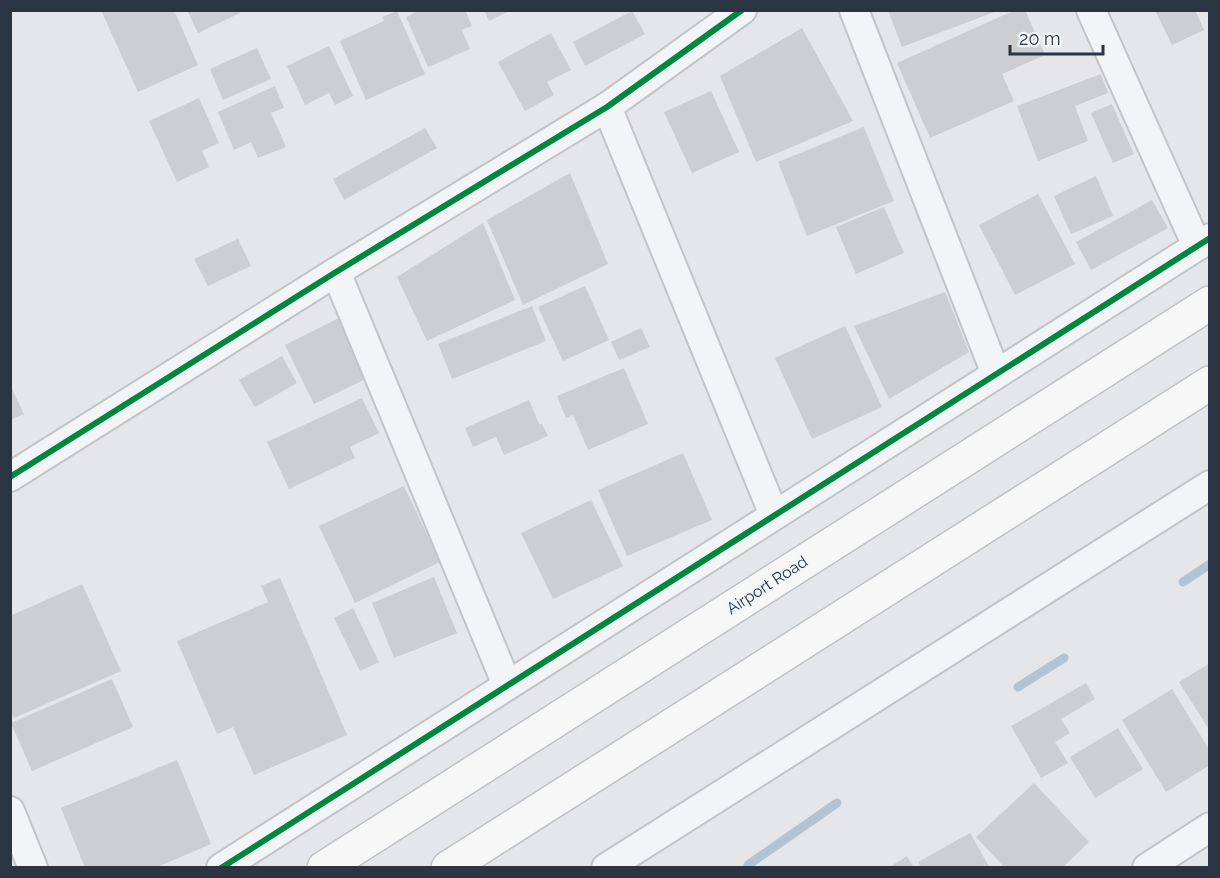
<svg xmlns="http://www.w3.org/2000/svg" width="1220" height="878" viewBox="0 0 1220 878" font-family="Raleway,sans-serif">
	<rect width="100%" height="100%" fill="#e4e6e9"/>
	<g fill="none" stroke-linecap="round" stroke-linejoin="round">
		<g stroke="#b2c4d4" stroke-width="9">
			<polyline points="1183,582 1210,564"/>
			<polyline points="1018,687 1064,658"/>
			<polyline points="748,865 837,803"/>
		</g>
	</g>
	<g fill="#ccced1">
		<polygon points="101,10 174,10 198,65 138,92"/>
		<polygon points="187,10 239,10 240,13 198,33"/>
		<polygon points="420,10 465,10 472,26 462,30 470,49 428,67 406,17"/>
		<polygon points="484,10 511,10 489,21"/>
		<polygon points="888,10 997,10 997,11 902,47"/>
		<polygon points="1015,10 1025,10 1045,55 1002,74 1014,101 930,138 897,63"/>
		<polygon points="1155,10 1195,10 1204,30 1172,45"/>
		<polygon points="397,11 425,74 366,100 340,41 384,21 382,17"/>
		<polygon points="632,11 645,34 585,66 573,42"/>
		<polygon points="802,28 853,121 756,162 720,76"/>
		<polygon points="551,33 571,70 547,82 554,95 525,111 498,62"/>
		<polygon points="329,46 353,96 335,105 329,93 305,105 287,66"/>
		<polygon points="257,48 271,79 223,100 210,69"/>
		<polygon points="1101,74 1108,93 1075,106 1088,141 1038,161 1017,106"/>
		<polygon points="275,86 284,108 271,113 286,147 258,158 251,142 234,150 218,112"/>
		<polygon points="711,91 739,152 692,173 664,112"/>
		<polygon points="199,98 219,143 202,151 209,167 177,182 149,121"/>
		<polygon points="1112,104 1134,154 1113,163 1091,113"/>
		<polygon points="864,127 894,201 807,236 778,162"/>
		<polygon points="425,128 437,148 344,200 333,179"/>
		<polygon points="570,173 608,264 523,305 487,220"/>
		<polygon points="1096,176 1113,216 1071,234 1054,196"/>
		<polygon points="1038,194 1075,264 1015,295 979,225"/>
		<polygon points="1152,200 1168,228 1091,270 1076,242"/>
		<polygon points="884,207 904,253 856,274 836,227"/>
		<polygon points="483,223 515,300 427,341 397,277"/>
		<polygon points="238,239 251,266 208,286 194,259"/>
		<polygon points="585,286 609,340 563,361 538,307"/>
		<polygon points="945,292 969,352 889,399 854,326"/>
		<polygon points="532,306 546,341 452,379 438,344"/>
		<polygon points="341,317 370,377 314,404 285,345"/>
		<polygon points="845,326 882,407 812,439 775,358"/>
		<polygon points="641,328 650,347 619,360 611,342"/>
		<polygon points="282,356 297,383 255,407 239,380"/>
		<polygon points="624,368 648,424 588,450 573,415 566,418 557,396"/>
		<polygon points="10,385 24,414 10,420"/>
		<polygon points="362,398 379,433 350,447 355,458 289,489 267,442"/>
		<polygon points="529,400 539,424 542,424 548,436 504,455 496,437 473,447 465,428"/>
		<polygon points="683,453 712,520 627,556 598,490"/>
		<polygon points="404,486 440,562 355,603 319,526"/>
		<polygon points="591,500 623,566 553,599 521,533"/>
		<polygon points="434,577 457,633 394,658 372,603"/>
		<polygon points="280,578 347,735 254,775 233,727 217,734 177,641 268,602 261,586"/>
		<polygon points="82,584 121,671 14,718 10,711 10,616"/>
		<polygon points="353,608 379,662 360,671 334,618"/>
		<polygon points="1210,663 1210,731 1179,682"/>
		<polygon points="112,679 133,727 32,771 11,723"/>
		<polygon points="1086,683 1095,699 1061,719 1070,733 1055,742 1068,763 1041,778 1011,726"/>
		<polygon points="1172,689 1210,751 1210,765 1166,792 1122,720"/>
		<polygon points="1118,728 1143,769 1095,798 1070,757"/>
		<polygon points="177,760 211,844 155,868 85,868 61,808"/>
		<polygon points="1034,783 1089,842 1062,868 1005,868 976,837"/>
		<polygon points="970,833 990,868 922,868 918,862"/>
		<polygon points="907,856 914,868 888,868"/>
	</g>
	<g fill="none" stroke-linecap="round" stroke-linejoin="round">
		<defs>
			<g id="minor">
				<polyline points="854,10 996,374"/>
				<polyline points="1091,10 1197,246"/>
				<polyline points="607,107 774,515"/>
				<polyline points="336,272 507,685"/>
				<polyline points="10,477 336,272 607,107 742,10"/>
				<polyline points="10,811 33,868"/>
				<polyline points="221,868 1210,238"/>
				<polyline points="606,868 1210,485"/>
				<polyline points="1147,868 1210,827"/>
			</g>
			<g id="primary">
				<polyline points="324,868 1210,303"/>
				<polyline points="448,868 1210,383"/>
			</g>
		</defs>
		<use href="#minor" stroke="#c2c4c7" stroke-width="32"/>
		<use href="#primary" stroke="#c0c3c6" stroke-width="36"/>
		<use href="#minor" stroke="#f3f4f6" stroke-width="28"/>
		<use href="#primary" stroke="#f7f7f7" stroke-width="33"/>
		<defs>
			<g id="cycleway">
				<polyline points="10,477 336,272 607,107 742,10"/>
				<polyline points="221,868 1210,238"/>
			</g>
		</defs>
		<use href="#cycleway" stroke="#f2f5f8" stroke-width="10"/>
		<use href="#cycleway" stroke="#00873e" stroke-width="6"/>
	</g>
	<g text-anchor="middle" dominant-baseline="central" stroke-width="4.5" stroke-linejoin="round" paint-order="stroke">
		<g font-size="16" fill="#2a3443" stroke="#f2f5f8">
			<text transform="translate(767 585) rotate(-33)">Airport Road</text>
		</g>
	</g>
	<rect width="1220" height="878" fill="none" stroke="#2a3443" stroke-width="24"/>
	<path d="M1010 45v9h93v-9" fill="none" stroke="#2a3443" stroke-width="3"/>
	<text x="1019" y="45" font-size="18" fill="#2a3443" stroke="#f2f5f8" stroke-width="4.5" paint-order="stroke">20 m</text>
</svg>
